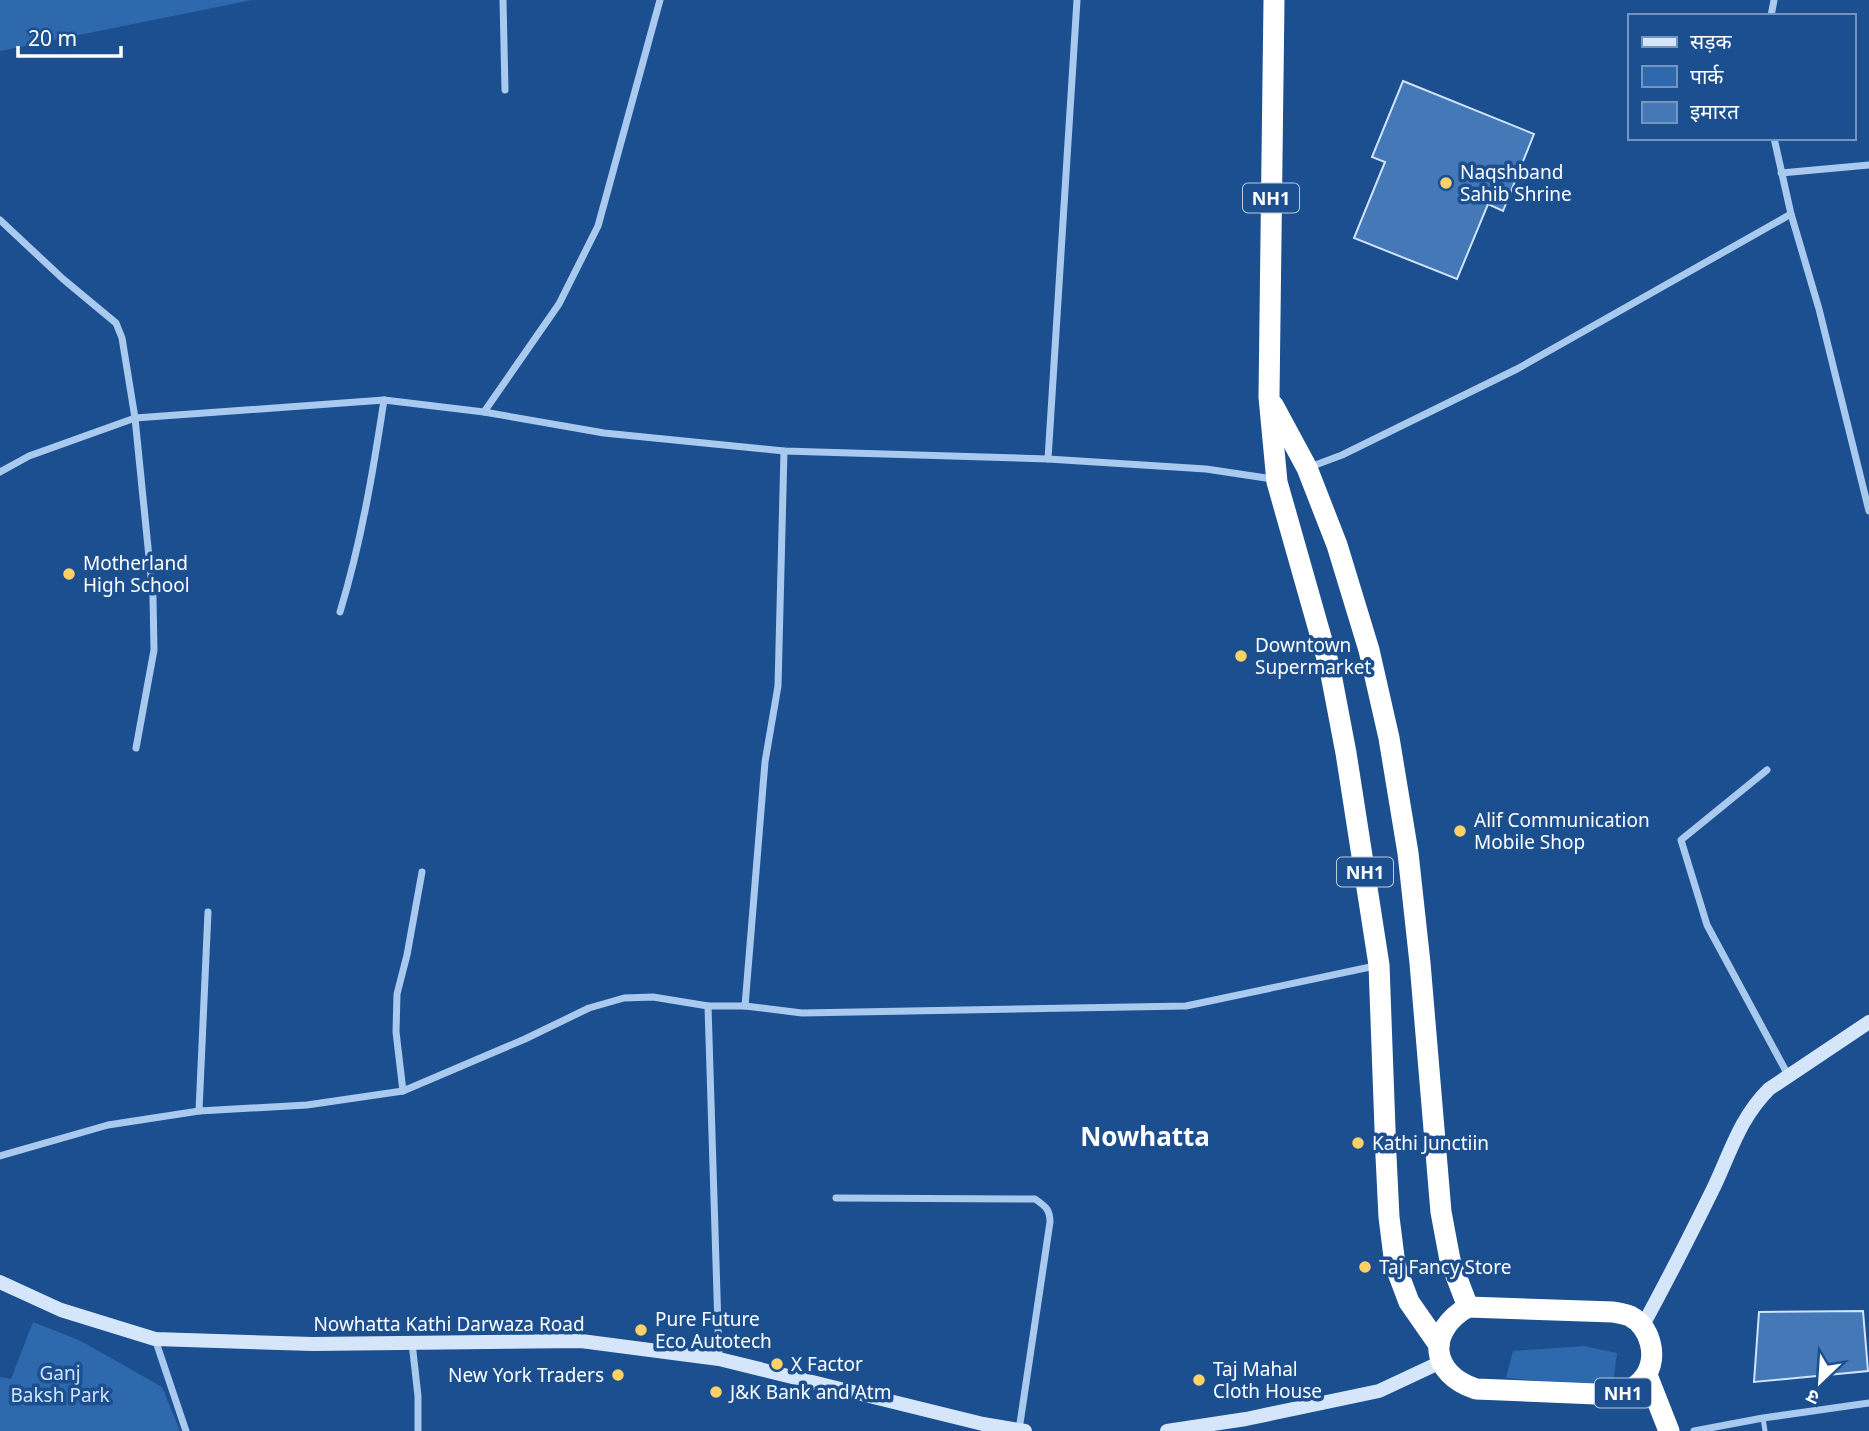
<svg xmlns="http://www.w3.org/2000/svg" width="1869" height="1431" viewBox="0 0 1869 1431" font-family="'Noto Sans','Noto Sans Devanagari',sans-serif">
	<rect width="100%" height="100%" fill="#1b4f8f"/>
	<g fill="#2e69ad">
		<polygon points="0,0 252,0 0,51"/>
		<polygon points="33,1322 81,1341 162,1387 180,1431 0,1431 0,1377 11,1379"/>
		<polygon points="1584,1346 1617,1353 1613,1384 1571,1384 1506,1378 1513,1351"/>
	</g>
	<g fill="#4478b7" stroke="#cfe3fa" stroke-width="2">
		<polygon points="1403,81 1534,134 1503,211 1488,204 1457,279 1354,238 1385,162 1372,157"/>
		<polygon points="1863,1311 1868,1371 1754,1382 1759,1312"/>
	</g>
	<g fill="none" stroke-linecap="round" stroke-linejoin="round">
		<polyline stroke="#a9c9ee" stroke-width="5" points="1763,1418 1765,1431"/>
		<g stroke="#a9c9ee" stroke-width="7">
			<polyline points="503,0 505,90"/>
			<polyline points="1771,16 1774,0"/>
			<polyline points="1781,173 1869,165"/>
			<polyline points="1791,214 1819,309 1869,511"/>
			<polyline points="0,220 63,279 116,323 122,338 135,418 153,597 154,650 136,748"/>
			<polyline points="484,412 559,304 598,226 660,0"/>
			<polyline points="1048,459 1077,0"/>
			<polyline points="1310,467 1342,455 1517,369 1791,214 1774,138"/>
			<polyline points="0,472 29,456 135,418 384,400 484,412 604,433 784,451 1048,459 1206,469 1273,479"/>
			<path d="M340 612C361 543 373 472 384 400"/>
			<polyline points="1767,770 1681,840 1707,925 1788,1075"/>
			<polyline points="708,1006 719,1359"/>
			<polyline points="745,1006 765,762 778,686 784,451"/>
			<polyline points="403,1091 396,1032 397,994 407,955 422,872"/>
			<polyline points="199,1111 208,912"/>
			<polyline points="0,1156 108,1125 199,1111 307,1105 403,1091 525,1039 589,1008 624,998 653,997 708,1006 745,1006 802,1013 1186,1006 1375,966"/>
			<path d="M836 1198 1035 1199C1045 1206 1050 1209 1050 1222L1019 1430"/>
			<polyline points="155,1339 186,1431"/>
			<polyline points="412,1343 418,1396 418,1431"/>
			<polyline points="1694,1431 1763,1418 1869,1403"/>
		</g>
		<g stroke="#d6e6fa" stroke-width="14">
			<polyline points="0,1282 61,1310 155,1339 313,1344 581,1341 719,1359 983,1424 1025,1431"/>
			<path d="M1642 1327C1667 1281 1691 1234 1714 1187 1731 1151 1740 1118 1769 1089L1869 1022"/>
			<polyline points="1167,1431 1246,1419 1379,1391 1441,1362"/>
		</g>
		<g stroke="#fff" stroke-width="21">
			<polyline points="1274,0 1269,397 1277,482 1330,669 1346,753 1379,965 1386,1156 1389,1217 1395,1265 1409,1302 1439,1345"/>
			<polyline points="1273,405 1307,468 1337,545 1369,650 1389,738 1408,853 1420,963 1441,1212 1450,1260 1468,1307"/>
			<path d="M1468 1307 1613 1312C1618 1313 1625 1314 1630 1316 1650 1327 1658 1355 1646 1375 1640 1385 1630 1390 1620 1395L1476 1389C1430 1374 1426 1331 1468 1307Z"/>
			<polyline points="1647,1375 1669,1431"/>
		</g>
	</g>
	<g fill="#ffd166" stroke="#1b4f8f" stroke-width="2.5">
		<circle cx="1446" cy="183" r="7"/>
		<circle cx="69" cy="574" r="7"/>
		<circle cx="1241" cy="656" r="7"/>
		<circle cx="1460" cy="831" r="7"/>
		<circle cx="1358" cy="1143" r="7"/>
		<circle cx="1365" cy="1267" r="7"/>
		<circle cx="641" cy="1330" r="7"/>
		<circle cx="777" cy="1364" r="7"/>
		<circle cx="618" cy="1375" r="7"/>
		<circle cx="1199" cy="1380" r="7"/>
		<circle cx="716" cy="1392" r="7"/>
	</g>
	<g text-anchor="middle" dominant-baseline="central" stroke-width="7" stroke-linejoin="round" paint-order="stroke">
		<g fill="#1b4f8f" stroke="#bbcadd" stroke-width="2">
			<rect x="1243" y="183.5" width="56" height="29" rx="5"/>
			<rect x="1337" y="857.5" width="56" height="29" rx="5"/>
			<rect x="1595" y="1378.5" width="56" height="29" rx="5"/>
		</g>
		<g font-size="18" font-weight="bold" fill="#fff">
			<text x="1271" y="198">NH1</text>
			<text x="1365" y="872">NH1</text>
			<text x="1623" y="1393">NH1</text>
		</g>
		<g font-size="19" fill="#fff" stroke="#1b4f8f" text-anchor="start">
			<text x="1460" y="172">Naqshband<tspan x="1460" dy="22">Sahib Shrine</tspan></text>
			<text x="83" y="563">Motherland<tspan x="83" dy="22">High School</tspan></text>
			<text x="1255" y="645">Downtown<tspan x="1255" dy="22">Supermarket</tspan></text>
			<text x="1474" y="820">Alif Communication<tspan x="1474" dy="22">Mobile Shop</tspan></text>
			<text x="1372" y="1143">Kathi Junctiin</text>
			<text x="1379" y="1267">Taj Fancy Store</text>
			<text x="655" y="1319">Pure Future<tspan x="655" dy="22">Eco Autotech</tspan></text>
			<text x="791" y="1364">X Factor</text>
			<text x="1213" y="1369">Taj Mahal<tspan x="1213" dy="22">Cloth House</tspan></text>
			<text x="604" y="1375" text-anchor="end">New York Traders</text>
			<text x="730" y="1392">J&amp;K Bank and Atm</text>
		</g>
		<g font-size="19" fill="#fff" stroke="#1b4f8f">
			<text x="449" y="1324">Nowhatta Kathi Darwaza Road</text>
		</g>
		<g font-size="19" fill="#cfe3fa" stroke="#1b4f8f">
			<text x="60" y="1373">Ganj<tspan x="60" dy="22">Baksh Park</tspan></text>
		</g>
		<g font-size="26" font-weight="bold" fill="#fff" stroke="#1b4f8f">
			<text x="1145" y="1136">Nowhatta</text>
		</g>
	</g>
	<rect x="1628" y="14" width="228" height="126" fill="#1b4f8f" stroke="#7695bc" stroke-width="2"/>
	<rect x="1642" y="37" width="35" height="10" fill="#d6e6fa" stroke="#7695bc" stroke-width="2"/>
	<text x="1690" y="49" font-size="21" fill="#ffffff">सड़क</text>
	<rect x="1642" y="66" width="35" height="21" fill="#2e69ad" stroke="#7695bc" stroke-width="2"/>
	<text x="1690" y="84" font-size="21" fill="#ffffff">पार्क</text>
	<rect x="1642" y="102" width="35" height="21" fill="#4478b7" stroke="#7695bc" stroke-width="2"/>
	<text x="1690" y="119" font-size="21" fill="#ffffff">इमारत</text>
	<g transform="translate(1820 1382) rotate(205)" stroke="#1b4f8f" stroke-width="5" paint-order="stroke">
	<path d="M0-5L12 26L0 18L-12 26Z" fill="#ffffff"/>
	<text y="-10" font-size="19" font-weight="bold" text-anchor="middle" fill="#ffffff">उ</text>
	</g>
	<path d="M18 46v10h103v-10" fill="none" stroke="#ffffff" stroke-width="3.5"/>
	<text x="28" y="46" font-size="21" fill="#ffffff" stroke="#1b4f8f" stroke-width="5" paint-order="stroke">20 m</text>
</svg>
